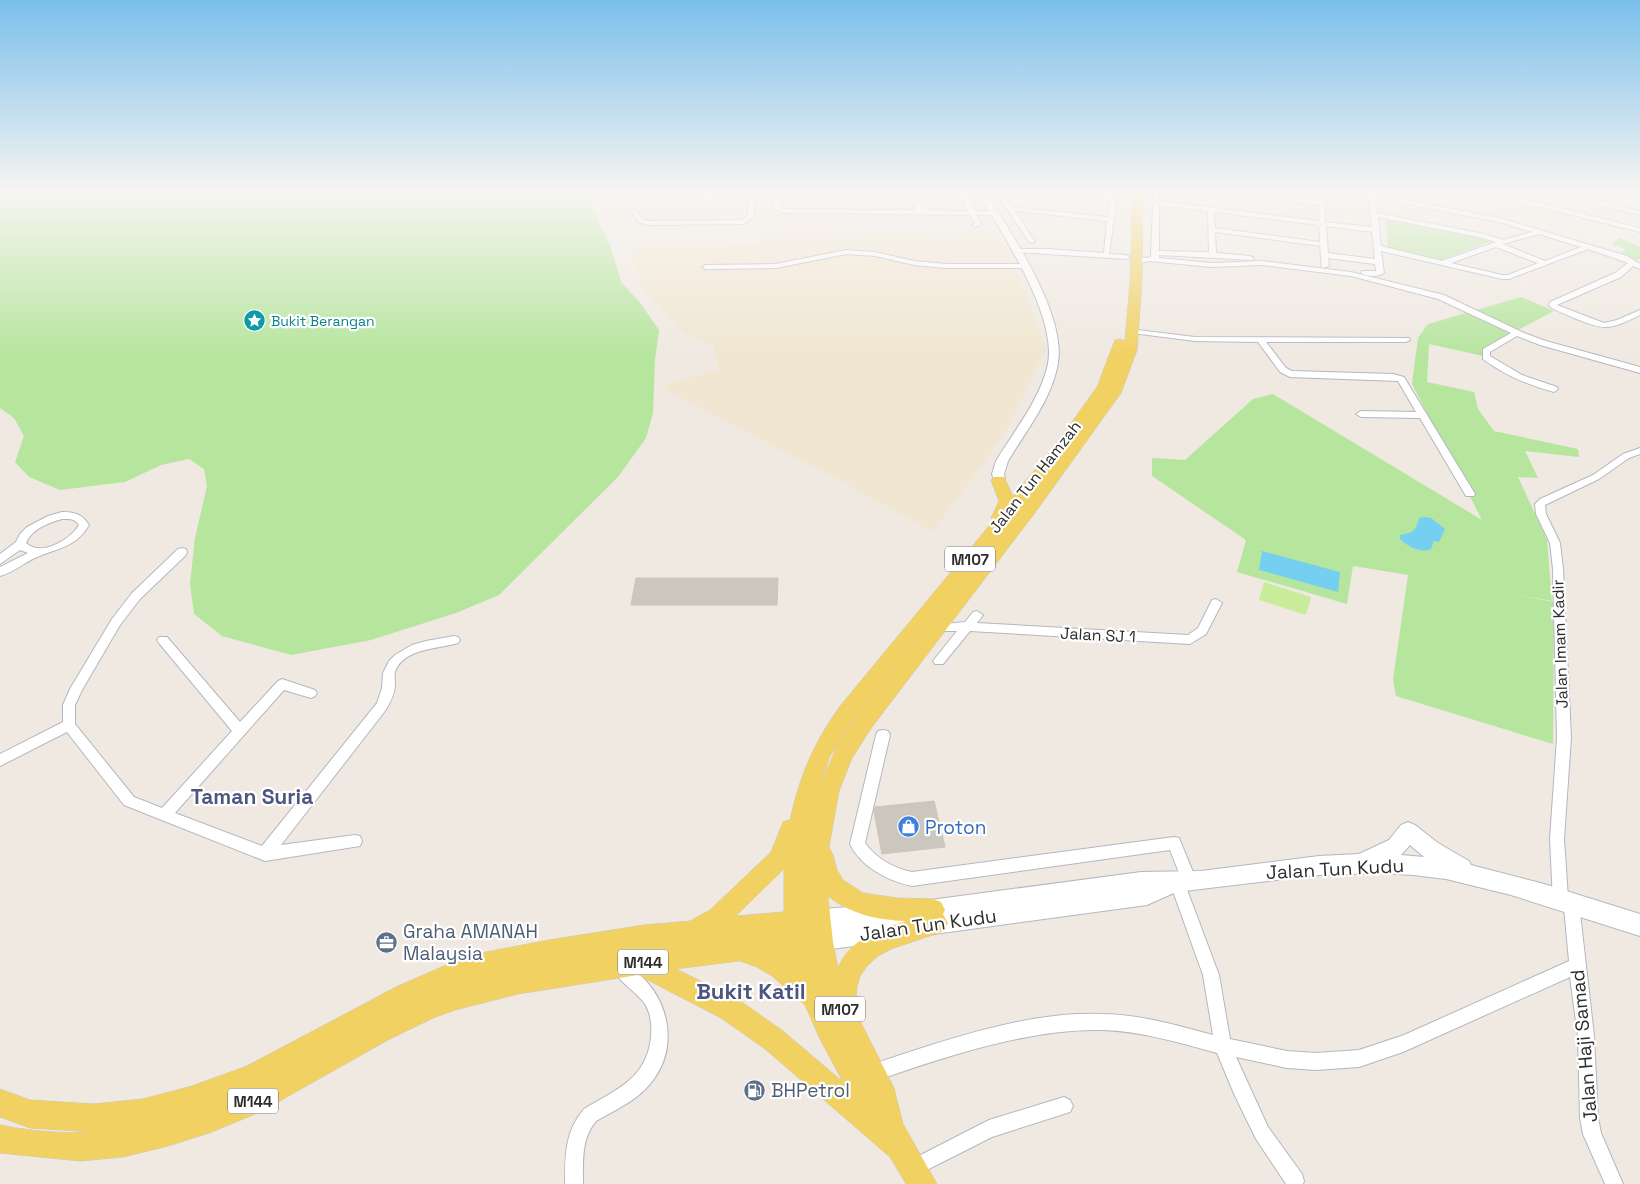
<svg xmlns="http://www.w3.org/2000/svg" width="1640" height="1184" viewBox="0 0 1640 1184" font-family="'Space Grotesk',sans-serif">
	<rect width="100%" height="100%" fill="#efe9e1"/>
	<polygon fill="#f0e6d1" points="785,229 1000,235 1021,282 1046,349 1004,434 933,532 835,478 660,387 719,369 713,345 685,334 643,289 628,248 747,246"/>
	<g fill="#b6e59e">
		<polygon points="0,191 591,191 593,209 611,248 621,282 641,304 659,330 655,360 653,413 646,438 618,477 499,595 456,613 371,640 291,655 222,636 194,614 190,583 195,538 207,486 204,469 189,459 161,465 125,482 60,490 29,477 15,462 24,436 14,418 0,408"/>
		<polygon points="1490,191 1551,191 1540,204 1491,192"/>
		<polygon points="1385,218 1494,240 1441,260 1388,248"/>
		<polygon points="1620,238 1640,247 1640,259 1634,260 1620,254 1626,249 1611,244"/>
		<polygon points="1521,297 1554,311 1482,349 1483,356 1429,344 1427,382 1474,392 1478,409 1494,431 1578,449 1579,457 1525,451 1538,478 1518,477 1547,540 1552,601 1483,589 1554,602 1553,744 1396,696 1393,679 1408,575 1353,566 1347,604 1237,572 1246,540 1152,476 1152,458 1185,460 1253,399 1273,394 1482,520 1412,384 1418,338 1428,324"/>
	</g>
	<polygon fill="#c9ec9a" points="1264,582 1311,597 1306,615 1259,600"/>
	<g fill="#75cff0">
		<path d="M1424 517 1431 518 1445 529 1439 542 1434 541 1431 549C1421 554 1407 546 1400 539V535C1413 533 1416 531 1419 518Z"/>
		<polygon points="1262,551 1340,572 1338,592 1259,570"/>
	</g>
	<g fill="#cbc7bf" stroke="#cbc5ba">
		<polygon points="636,578 778,578 777,605 631,605"/>
		<polygon points="934,801 945,847 882,854 874,812 875,807"/>
	</g>
	<g fill="none" stroke-linecap="round" stroke-linejoin="round">
		<defs>
			<g id="minor">
				<polygon points="614,191 620,191 607,202 603,202 603,200"/>
				<polygon points="694,191 700,191 702,195 705,196 750,198 751,191 757,191 753,217 744,224 648,225 639,222 631,211 636,210 643,220 648,221 742,220 747,216 749,202 704,200 697,197"/>
				<polygon points="773,191 779,191 780,207 784,209 917,210 908,194 787,193 784,191 913,191 924,210 968,211 958,191 964,191 975,211 995,211 998,213 995,215 977,215 981,225 975,227 972,225 975,223 970,215 783,213 774,208"/>
				<polygon points="995,191 1001,191 1012,207 1108,217 1110,200 1042,193 1039,191 1058,191 1110,196 1112,191 1116,191 1117,198 1109,254 1126,255 1130,257 1126,259 1016,252 1016,250 1018,249 1048,249 1104,253 1107,221 1015,211 1035,242 1030,243"/>
				<path d="M1153 191H1159V201L1319 221V205L1219 193 1216 191H1232L1319 201V191H1325V222L1372 227 1369 197 1346 191H1357L1500 218 1627 256 1640 264V269L1633 266 1621 277 1557 305 1604 323 1617 320 1640 310V315C1610 330 1605 331 1574 318 1566 314 1556 311 1549 306L1550 302 1615 273 1628 263 1588 249 1509 279H1502L1381 251 1384 273C1379 277 1366 277 1361 273L1362 271H1376L1375 264 1328 258 1329 266 1322 268 1320 246 1215 232 1216 253 1250 256 1254 258 1253 260 1159 255V258L1211 263 1262 261 1351 272 1444 295 1524 333 1546 341 1640 367V373L1540 345 1517 336 1490 352V356L1522 375 1557 387 1558 389 1554 392C1528 385 1504 375 1483 359V349L1511 333 1438 299 1351 276 1262 265 1211 267 1150 261 1133 264V260L1151 257 1153 204 1138 207 1135 205 1153 201ZM1376 198 1499 222 1532 232 1503 240 1484 234 1377 213ZM1159 205 1208 211 1209 252 1159 251ZM1214 212 1319 225 1320 242 1215 228ZM1378 217 1483 238 1496 242 1442 261 1381 246ZM1326 226 1372 232 1375 259 1328 253ZM1539 234 1581 247 1545 261 1503 244ZM1496 247 1538 263 1508 275H1502L1451 263Z"/>
				<polygon points="1463,191 1474,191 1544,204 1640,228 1640,232 1544,208"/>
				<polygon points="1554,191 1640,211 1640,215 1554,193"/>
				<polygon points="1622,191 1640,192 1640,196 1623,192"/>
				<polygon points="846,250 875,252 914,261 946,264 1025,264 1029,266 1025,268 946,268 914,265 875,256 846,254 776,268 706,269 702,267 706,265 776,264"/>
				<polygon points="1129,329 1195,337 1409,338 1410,340 1406,342 1266,342 1286,368 1292,371 1393,374 1404,377 1475,494 1474,496 1466,496 1420,418 1361,417 1356,414 1361,411 1416,412 1398,381 1290,377 1280,372 1258,342 1195,341 1132,333 1128,331"/>
				<path d="M1640 448V454L1629 458 1599 479 1545 505 1546 514 1560 543 1563 569 1571 738 1564 839 1568 898 1576 899 1579 904 1594 1036 1598 1118 1601 1133 1623 1184H1605L1583 1134 1580 1118 1578 1036 1570 977 1403 1052 1359 1067 1316 1070 1287 1068 1236 1057 1268 1127 1302 1174 1304 1181 1303 1184H1286L1256 1139 1235 1096 1217 1053C1180 1043 1141 1031 1102 1030 1029 1028 941 1058 872 1082L866 1079 863 1073 866 1067C886 1059 907 1053 928 1046 982 1029 1042 1012 1100 1014 1138 1014 1176 1025 1213 1035L1203 975 1170 883 1172 878 1177 876 1181 878 1170 850 912 886C888 881 861 867 850 844L876 735 878 731 883 730 888 731 890 735 865 843C876 858 893 868 912 872L1174 837 1179 838 1197 882 1195 887 1190 889 1186 887 1219 975 1230 1039 1287 1051 1316 1053 1359 1050 1404 1035 1569 961 1564 907 1556 906 1553 901 1550 839 1557 738 1553 569 1550 543 1536 514 1535 504 1540 499 1593 475 1623 454Z"/>
				<path d="M62 512C75 512 82 514 89 525 76 546 63 547 42 555 27 560 15 572 0 576V567L28 553 20 550 0 564V554L16 542 20 534 27 527 48 516ZM62 519C70 519 74 518 79 525 70 540 41 557 26 543 32 529 48 523 62 519Z"/>
				<path d="M182 548 186 549 187 552 186 555 140 599 120 625 82 690 75 705V724L134 797 162 808 232 731 159 643 157 640 159 637H167L240 722 278 681 282 679 315 690 317 693 315 696 311 698 284 690 175 813 262 846 377 703 382 688 383 673 389 661 395 655 412 645 426 641 454 636 458 637 460 640 458 643C439 649 403 648 395 672 394 677 395 680 395 684 395 694 390 703 385 711L281 845 355 835 360 836 362 841 360 846 265 861 260 859 124 805 67 732 0 766V754L63 722V705L70 689 112 619 132 593 178 549Z"/>
				<polygon points="1216,599 1222,603 1206,634 1190,644 970,631 943,664 935,664 933,661 957,631 934,631 932,628 934,625 965,622 973,612 977,611 983,615 977,623 1188,635 1198,628 1212,600"/>
				<path d="M620 959C628 963 635 969 641 976 671 1004 678 1051 650 1084 636 1101 615 1110 596 1121 581 1139 583 1161 583 1184H565C565 1156 565 1131 584 1109 615 1090 647 1079 651 1037 652 1026 651 1014 645 1004 636 991 618 982 612 967L614 961Z"/>
				<polygon points="1064,1097 1070,1100 1073,1106 1070,1112 992,1137 913,1177 907,1174 904,1168 907,1162 989,1120"/>
			</g>
			<path id="tertiary" d="M977 191H985C1011 233 1066 313 1058 363 1052 399 1026 431 1008 461L1004 474 1005 480 999 484 995 483 992 474 996 461C1014 431 1040 400 1048 364 1057 315 1002 233 977 191Z"/>
			<g id="secondary">
				<path d="M1408 822 1415 825 1438 843 1469 861 1471 865 1544 884 1640 914V936L1511 895 1446 879 1413 875 1379 873 1319 875 1176 892 1147 905 927 935 919 932 916 924 918 919 915 918 912 911 915 904 923 901 1141 872 1201 871 1319 856 1359 854 1389 840 1401 825ZM1410 845 1424 857 1401 855Z"/>
				<polygon points="889,904 897,907 900,914 898,919 905,921 908,929 905,937 897,940 810,952 802,949 799,941 802,933 808,931 801,929 798,921 801,913 809,910"/>
			</g>
			<path id="primary" d="M1133 191H1143L1142 282 1137 350 1121 393 1037 510 872 727 852 758 839 791 829 847 833 855 837 870 843 880 863 893 897 898 933 899 941 902 945 910 943 914 948 923 944 931 891 949 878 956 867 966 860 976 857 987 855 1011 894 1088 903 1124 937 1184H906L890 1157 765 1049 721 1018 638 975 518 994 455 1010 433 1018 386 1041 262 1111 212 1132 168 1146 123 1157 80 1161 0 1153V1125C39 1133 79 1135 117 1129L94 1132 30 1128 0 1117V1089L30 1100 94 1104 143 1099 192 1086 247 1066 398 986 451 963 486 952 549 940 644 925 690 921 710 910 771 852 783 822 790 820C800 775 814 742 841 705L993 521 991 518 999 501 991 480 994 477H1004L1013 496 1054 447 1097 387 1115 340 1120 339 1125 341 1130 282ZM1059 460 857 715 837 746 820 786 830 756 855 717ZM784 869V912L736 916ZM828 896C850 914 877 920 906 921 879 929 850 939 838 968L833 942ZM740 961 757 967 772 976 805 1005 820 1039 843 1082 783 1031 739 1000 676 969Z"/>
		</defs>
		<use href="#minor" stroke="#b4b7c1" stroke-width="2"/>
		<use href="#tertiary" stroke="#b4b7c1" stroke-width="2"/>
		<use href="#secondary" stroke="#b4b7c1" stroke-width="2"/>
		<use href="#primary" stroke="#c9c9c9" stroke-width="1"/>
		<use href="#minor" fill="#fff" fill-rule="evenodd"/>
		<use href="#tertiary" fill="#fff" fill-rule="evenodd"/>
		<use href="#secondary" fill="#fff" fill-rule="evenodd"/>
		<use href="#primary" fill="#f2d163" fill-rule="evenodd"/>
	</g>
	<linearGradient id="sky" x2="0" y2="1"><stop stop-color="#7abfeb"/><stop offset="0.54" stop-color="#f8f5f2"/><stop offset="1" stop-color="#f8f5f2" stop-opacity="0"/></linearGradient>
	<rect width="1640" height="356" fill="url(#sky)"/>
	<defs>
		<symbol id="sight-disc" viewBox="-11 -11 22 22"><circle r="9.5" fill="#0f9aa8" stroke="#fff"/><path d="M0-6L1.8-2.2L6-1.7L2.9 1.2L3.7 5.4L0 3.3L-3.7 5.4L-2.9 1.2L-6-1.7L-1.8-2.2Z" fill="#fff"/></symbol>
		<symbol id="shop-disc" viewBox="-11 -11 22 22"><circle r="9.5" fill="#3f7fe0" stroke="#fff"/><path d="M-5-2.5h2.3a2.7 3.5 0 0 1 5.4 0H5L5.5 6h-11ZM-1.5-2.5h3a1.5 2.3 0 0 0-3 0Z" fill="#fff"/></symbol>
		<symbol id="office-disc" viewBox="-11 -11 22 22"><circle r="9.5" fill="#5c6f8a" stroke="#fff"/><path d="M-6-3h4V-5.5h4V-3h4V5H-6ZM-1-4.5V-3h2v-1.5ZM-6 0V1H6V0Z" fill="#fff"/></symbol>
		<symbol id="fuel-disc" viewBox="-11 -11 22 22"><circle r="9.5" fill="#5c6f8a" stroke="#fff"/><path d="M-5.5-6h7V0h2V4h1.3V-2.5L3-4.5l.8-.8L6-3V5H2.5V1h-1V6h-7ZM-4.2-4.7v3.2H.2V-4.7Z" fill="#fff"/></symbol>
	</defs>
	<g fill-rule="evenodd">
		<use href="#sight-disc" x="242" y="308" width="25" height="25"/>
		<use href="#shop-disc" x="896" y="814" width="25" height="25"/>
		<use href="#office-disc" x="374" y="930" width="25" height="25"/>
		<use href="#fuel-disc" x="742" y="1078" width="25" height="25"/>
	</g>
	<g text-anchor="middle" dominant-baseline="central" stroke-width="4.5" stroke-linejoin="round" paint-order="stroke">
		<g font-size="14" fill="#0d838f" stroke="#fff" text-anchor="start">
			<text x="271" y="321">Bukit Berangan</text>
		</g>
		<g fill="#fff" stroke="#6d6d6d" stroke-width="1">
			<rect x="945" y="546.5" width="50" height="25" rx="4"/>
			<rect x="618" y="949.5" width="50" height="25" rx="4"/>
			<rect x="815" y="996.5" width="50" height="25" rx="4"/>
			<rect x="228" y="1088.5" width="50" height="25" rx="4"/>
		</g>
		<g font-size="15" font-weight="bold" fill="#2e2e2e">
			<text x="970" y="559">M107</text>
			<text x="643" y="962">M144</text>
			<text x="840" y="1009">M107</text>
			<text x="253" y="1101">M144</text>
		</g>
		<g font-size="16" fill="#2e2e2e" stroke="#fff">
			<text transform="translate(1035 477) rotate(-52)">Jalan Tun Hamzah</text>
			<text transform="translate(1098 635) rotate(3)">Jalan SJ 1</text>
			<text transform="translate(1560 644) rotate(-92)">Jalan Imam Kadir</text>
		</g>
		<g font-size="19" fill="#366cbe" stroke="#fff" text-anchor="start">
			<text x="925" y="827">Proton</text>
		</g>
		<g font-size="19" fill="#2e2e2e" stroke="#fff">
			<text transform="translate(1335 869) rotate(-3)">Jalan Tun Kudu</text>
			<text transform="translate(928 925) rotate(-8)">Jalan Tun Kudu</text>
			<text transform="translate(1584 1046) rotate(-95)">Jalan Haji Samad</text>
		</g>
		<g font-size="19" fill="#4e5e75" stroke="#fff" text-anchor="start">
			<text x="403" y="931">Graha AMANAH<tspan x="403" dy="22">Malaysia</tspan></text>
			<text x="771" y="1090">BHPetrol</text>
		</g>
		<g font-size="21" font-weight="bold" fill="#4d5680" stroke="#fff">
			<text x="252" y="796">Taman Suria</text>
		</g>
		<g font-size="22" font-weight="bold" fill="#4d5680" stroke="#fff">
			<text x="751" y="991">Bukit Katil</text>
		</g>
	</g>
</svg>
